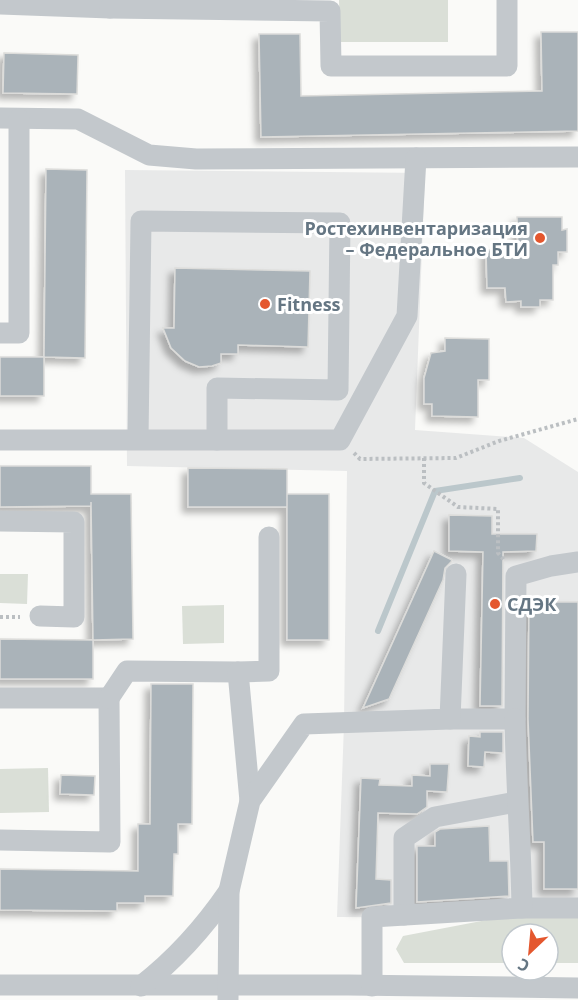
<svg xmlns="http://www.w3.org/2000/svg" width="578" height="1000" viewBox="0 0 578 1000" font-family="'Open Sans',sans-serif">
	<defs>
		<filter id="shadow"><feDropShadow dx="-5.5" dy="5.5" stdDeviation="3" flood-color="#0004"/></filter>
	</defs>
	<rect width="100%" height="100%" fill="#fafaf8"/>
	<polygon fill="#e8e9e9" points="125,170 425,173 415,430 524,438 578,472 578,918 337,917 344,724 347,471 127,466"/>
	<g fill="#dadfd7">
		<polygon points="339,0 448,0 448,42 340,42"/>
		<polygon points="0,574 28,574 27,604 0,603"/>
		<polygon points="224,605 224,643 183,644 182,606"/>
		<polygon points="48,768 49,812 0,813 0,769"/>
		<polygon points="497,918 578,918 578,963 548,963 548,934 512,934 512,963 404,963 396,949 403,936"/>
	</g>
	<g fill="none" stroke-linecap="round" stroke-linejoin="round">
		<polyline stroke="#bbc7cb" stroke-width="6" points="378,631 435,491 520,478"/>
	</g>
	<g fill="#aab3b9" stroke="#dcdcda" stroke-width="1.5" filter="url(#shadow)">
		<polygon points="541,32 578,32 578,131 261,137 259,34 300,34 301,96 542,91"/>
		<polygon points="4,53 78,55 77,94 3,93"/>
		<polygon points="46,169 87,170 85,358 44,357"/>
		<polygon points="517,217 562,217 562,230 567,229 567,252 558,252 558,265 553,265 553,300 540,300 540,307 521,307 521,301 506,302 505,288 487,288 486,250 518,249"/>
		<polygon points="175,268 310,271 308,347 238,345 238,354 221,354 221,363 212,366 199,367 185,361 171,348 163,328 174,328"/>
		<polygon points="445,338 489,339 489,380 478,380 478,417 432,416 432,404 424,404 424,378 431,353 445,351"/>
		<rect x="0" y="357" width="44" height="39"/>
		<polygon points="0,466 91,466 91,494 131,494 133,639 93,640 91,502 91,506 0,507"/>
		<polygon points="188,468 287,469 287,494 329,494 329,640 287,640 287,494 287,507 188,507"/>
		<polygon points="449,515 492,516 492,534 537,534 536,551 503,552 502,706 480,706 483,552 449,551"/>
		<polygon points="434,551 452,560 451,562 445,568 443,580 389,699 363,708"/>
		<polygon points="529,602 578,602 578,889 544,889 544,842 533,842 528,719"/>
		<polygon points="0,639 93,640 93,679 0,679"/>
		<polygon points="151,684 193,684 192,824 178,824 178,854 174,854 173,896 145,896 145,903 117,903 117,911 0,910 0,869 138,871 138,824 150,824"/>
		<polygon points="480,732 503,732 503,753 485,752 484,767 468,766 469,736 480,737"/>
		<polygon points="430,764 449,764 447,792 427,791 427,807 417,814 378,813 376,879 391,880 391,903 356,908 361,778 380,779 379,785 412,786 412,775 430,776"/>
		<polygon points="61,775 95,776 94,795 60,794"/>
		<polygon points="489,826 490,861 508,861 509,896 417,902 417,846 435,846 435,832 440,829"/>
	</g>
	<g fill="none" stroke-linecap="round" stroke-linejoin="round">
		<g stroke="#bbbfc2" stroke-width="4" stroke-dasharray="3 3" stroke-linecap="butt">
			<polyline points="354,453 360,459 456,458 499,441 578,419"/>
			<polyline points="424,458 424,483 458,507 498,509 498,553 505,561"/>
			<polyline points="0,617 20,617"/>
		</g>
		<g stroke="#c3c8cc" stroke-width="21">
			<polyline points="0,4 110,8 110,0"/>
			<polyline points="110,8 330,11 331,66 507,66 507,0"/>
			<polyline points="0,118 78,119 149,155 196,159 578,157"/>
			<polyline points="0,333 19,333 19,119"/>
			<polyline points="138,439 141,221 340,223 338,390 217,388 217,440"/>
			<polyline points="0,440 340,440 407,316 416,158"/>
			<polyline points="0,521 74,522 74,617 40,616"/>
			<polyline points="0,698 109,698 110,842 0,840"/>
			<polyline points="109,698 127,671 238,672"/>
			<polyline points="450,719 515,719 516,576 551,566 578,562"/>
			<polyline points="250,801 238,672 269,671 269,537"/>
			<polyline points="522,908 578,908"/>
			<polyline points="404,915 404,838 435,817 516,802"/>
			<polyline points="0,985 348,985 578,988"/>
			<path d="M141 986C176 959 203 929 229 891"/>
			<path d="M372 986V917L522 908C521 845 516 782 515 719"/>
			<polyline points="228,1000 229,891 250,801 304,724 450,719 456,574"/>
		</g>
	</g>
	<g fill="#e4572e" stroke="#fff" stroke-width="2">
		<circle cx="540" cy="238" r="6"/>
		<circle cx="265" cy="304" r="6"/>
		<circle cx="495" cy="604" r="6"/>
	</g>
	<g text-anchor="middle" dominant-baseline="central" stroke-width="6" stroke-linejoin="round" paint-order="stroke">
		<g font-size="18" font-weight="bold" fill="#657683" stroke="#fff" text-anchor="start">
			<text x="528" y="228" text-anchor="end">Ростехинвентаризация<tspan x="528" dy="21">– Федеральное БТИ</tspan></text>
			<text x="277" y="304">Fitness</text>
			<text x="507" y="604">СДЭК</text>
		</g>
	</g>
	<g transform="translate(530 952) rotate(206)"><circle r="28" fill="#ffffff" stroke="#c1c8cd" stroke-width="1.5"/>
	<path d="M0-4.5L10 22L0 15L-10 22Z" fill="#e4572e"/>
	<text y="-9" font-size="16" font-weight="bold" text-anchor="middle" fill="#657683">С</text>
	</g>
</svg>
